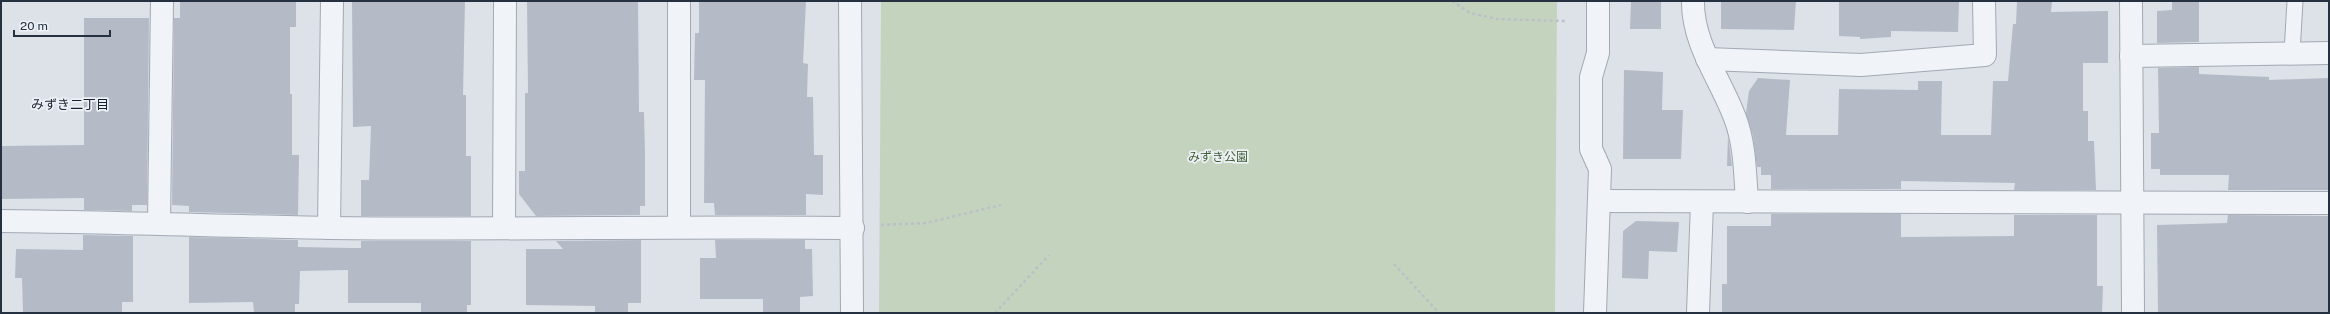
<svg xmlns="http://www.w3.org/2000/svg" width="2330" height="314" viewBox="0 0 2330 314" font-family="'Public Sans','Noto Sans JP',sans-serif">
	<rect width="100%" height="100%" fill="#dde2e9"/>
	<polygon fill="#c4d3be" points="881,1 1557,1 1555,313 879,313"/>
	<g fill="#b4bbc6">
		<polygon points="180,1 296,1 296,27 290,27 290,94 292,94 292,155 299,155 298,215 189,212 189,206 172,205 174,18 180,18"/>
		<polygon points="352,1 465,1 463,95 466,95 466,156 471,156 471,216 361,216 361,180 369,180 371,126 353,127"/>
		<polygon points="527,1 638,1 639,112 644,112 645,154 645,206 640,206 640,215 536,216 519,194 519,171 525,171 525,93 528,93"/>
		<polygon points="699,1 806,1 803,63 808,64 807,97 813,97 814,155 823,155 823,195 806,194 806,215 715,215 714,203 704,203 705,80 694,80 695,33 699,33"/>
		<polygon points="1631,1 1661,1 1661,29 1630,29"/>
		<polygon points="1721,1 1796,1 1794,30 1721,29"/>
		<polygon points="1839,1 1959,1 1958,32 1891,31 1891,37 1860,39 1860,37 1839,36"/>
		<polygon points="2017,1 2052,1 2051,12 2108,11 2108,63 2083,63 2083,111 2088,111 2088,141 2094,141 2096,190 2014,190 2015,183 1901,181 1901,189 1771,189 1771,175 1761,175 1761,167 1757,167 1753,136 1746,113 1749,91 1758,78 1790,80 1786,135 1838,135 1839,89 1918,90 1918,81 1942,81 1941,135 1991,135 1993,81 2008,81 2013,24 2016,24"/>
		<polygon points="2172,1 2199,1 2199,42 2157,43 2157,11 2172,10"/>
		<polygon points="84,18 149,18 147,205 132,205 132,211 84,210 84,198 2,199 2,146 84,145"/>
		<polygon points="2199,67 2199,74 2269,77 2269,80 2329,78 2329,190 2228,190 2229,175 2160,175 2160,169 2151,169 2151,133 2159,133 2158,68"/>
		<polygon points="1624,70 1663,72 1662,110 1683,110 1681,159 1623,159"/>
		<polygon points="1728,136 1730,150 1732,166 1727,166"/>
		<polygon points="1771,214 1901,214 1901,237 2014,236 2014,215 2097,215 2097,286 2103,286 2102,313 1722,313 1722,284 1727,284 1727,226 1771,226"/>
		<polygon points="2228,215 2329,216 2329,313 2158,313 2157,225 2227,223"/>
		<polygon points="1636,221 1679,222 1677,252 1649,251 1648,279 1622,278 1623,231"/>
		<polygon points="83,235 133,236 133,302 122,302 122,313 23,313 22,278 15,278 16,249 83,250"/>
		<polygon points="189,237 298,240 298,247 352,248 361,248 361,241 471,241 471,305 467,305 467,313 421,313 421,303 348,303 348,270 300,271 299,304 295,304 295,313 254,313 253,302 189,303"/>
		<polygon points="641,240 641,303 628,303 628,313 595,313 595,306 526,305 526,249 563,249 556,241"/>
		<polygon points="715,240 805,240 805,249 812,249 813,296 800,297 800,313 763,313 763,299 700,299 700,258 716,258"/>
	</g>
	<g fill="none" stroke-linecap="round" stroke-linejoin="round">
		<defs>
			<polyline id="service" points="2292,53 2295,1"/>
			<g id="minor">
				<polyline points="850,1 852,313"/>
				<path d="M1693 1C1692 43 1721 80 1735 118 1745 144 1745 173 1747 202"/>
				<polyline points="2131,1 2133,313"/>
				<polyline points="2131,56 2329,53"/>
				<polyline points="1707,59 1861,65 1985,55 1984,1"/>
				<polyline points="1600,201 2329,203"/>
				<path d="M1 221C111 222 221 226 330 228 504 230 678 226 853 228"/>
				<polyline points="159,222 162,1"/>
				<polyline points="679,226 679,1"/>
				<polyline points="329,228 332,1"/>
				<polyline points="504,228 505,1"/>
				<polyline points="1595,313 1600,169 1591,149 1591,77 1598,53 1598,1"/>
				<polyline points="1698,313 1702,203"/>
			</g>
		</defs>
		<use href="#service" stroke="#a2a9b3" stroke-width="17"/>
		<use href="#minor" stroke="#a2a9b3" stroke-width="24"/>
		<g stroke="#bbc0c8" stroke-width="2.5" stroke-dasharray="3 3" stroke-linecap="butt">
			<polyline points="1452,1 1470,13 1497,19 1565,21"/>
			<polyline points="881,225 926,223 1001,205"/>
			<polyline points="1394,264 1439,313"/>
			<polyline points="995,313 1049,255"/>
		</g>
		<use href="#service" stroke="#f0f3f7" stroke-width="15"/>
		<use href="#minor" stroke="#f0f3f7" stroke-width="22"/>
	</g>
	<g text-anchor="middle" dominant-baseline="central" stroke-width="3.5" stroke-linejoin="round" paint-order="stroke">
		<g font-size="12" fill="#3c5e31" stroke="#edf1f6">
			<text x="1218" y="157">みずき公園</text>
		</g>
		<g font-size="13" fill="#182131" stroke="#edf1f6">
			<text x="70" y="104">みずき二丁目</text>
		</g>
	</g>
	<rect width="2330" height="314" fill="none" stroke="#253041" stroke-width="4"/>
	<path d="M14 30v6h96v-6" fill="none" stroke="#253041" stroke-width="2"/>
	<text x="20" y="30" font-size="12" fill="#253041" stroke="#edf1f6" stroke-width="3" paint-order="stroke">20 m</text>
</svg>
